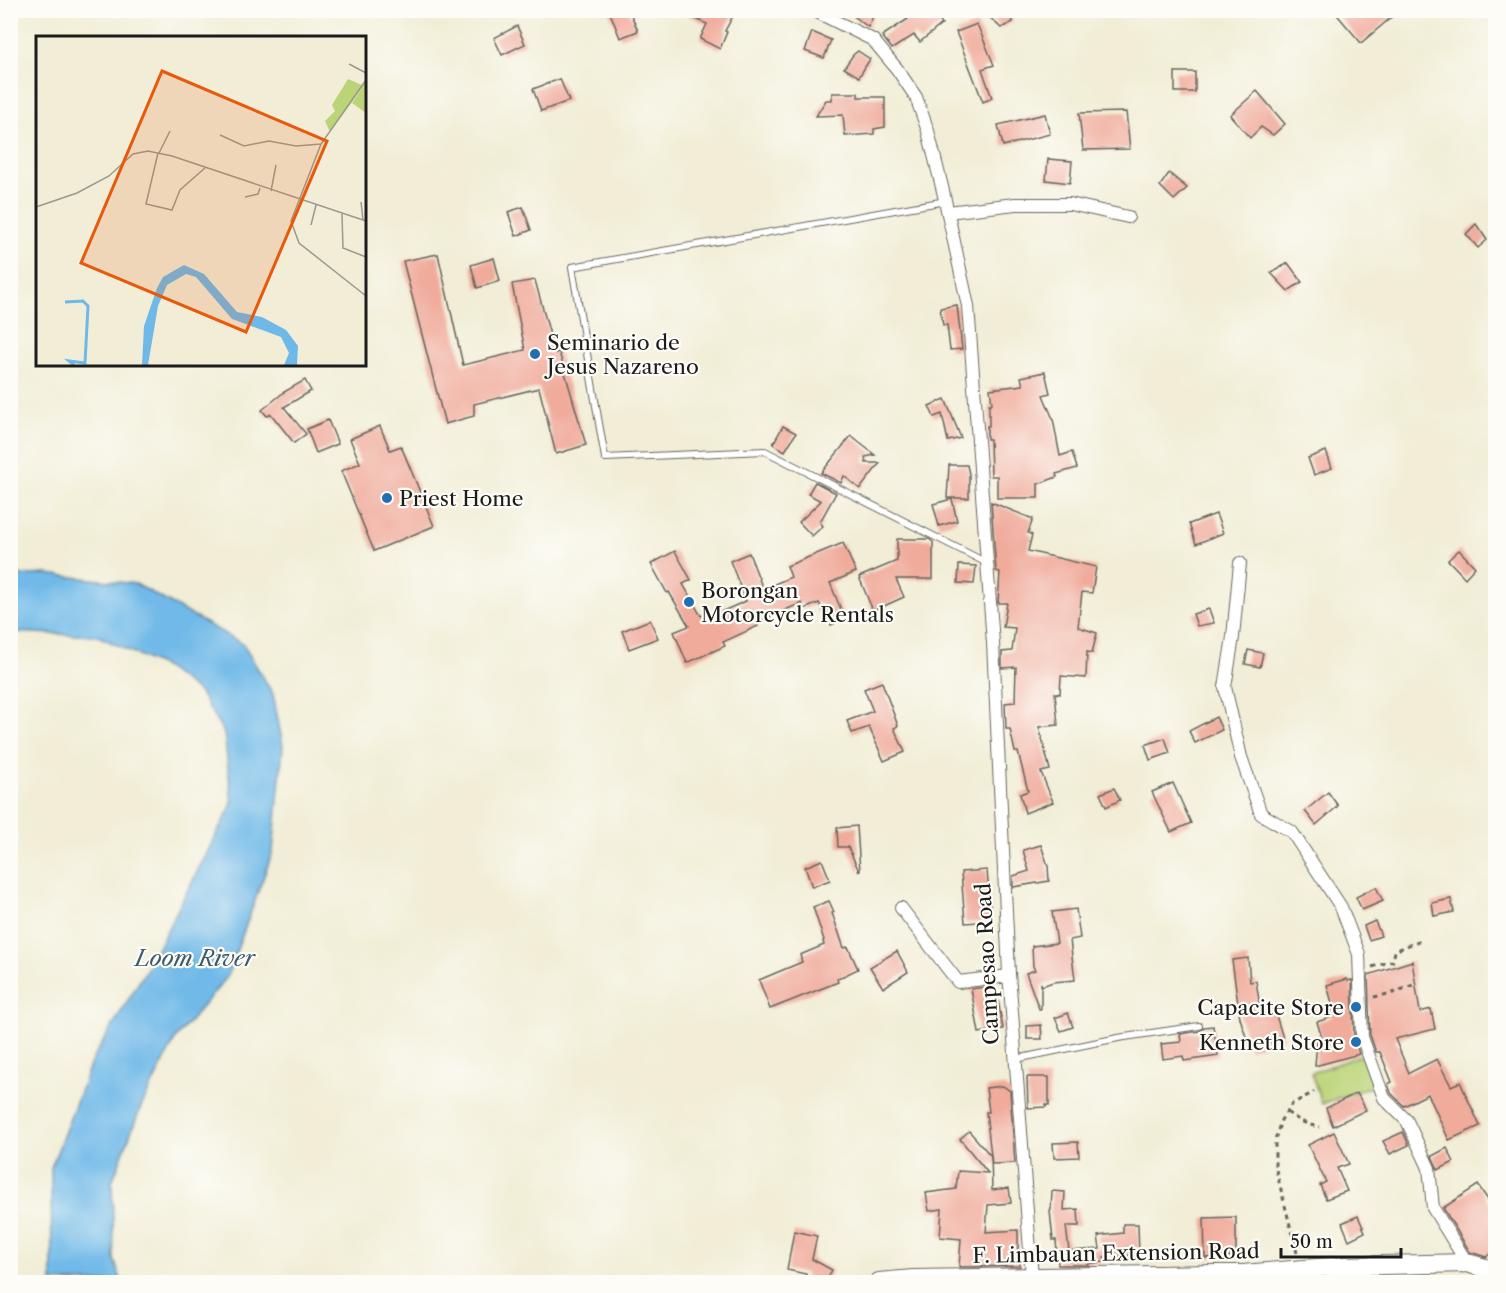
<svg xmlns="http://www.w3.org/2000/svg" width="1506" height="1293" viewBox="0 0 1506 1293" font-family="'Libre Caslon Text',serif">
	<rect width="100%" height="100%" fill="#fdfcf7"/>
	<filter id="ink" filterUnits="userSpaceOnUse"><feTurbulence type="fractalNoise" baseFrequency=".0167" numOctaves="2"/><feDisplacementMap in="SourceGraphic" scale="12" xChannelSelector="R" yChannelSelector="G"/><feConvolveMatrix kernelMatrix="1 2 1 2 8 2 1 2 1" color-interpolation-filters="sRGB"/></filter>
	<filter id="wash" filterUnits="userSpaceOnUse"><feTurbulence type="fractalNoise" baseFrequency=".008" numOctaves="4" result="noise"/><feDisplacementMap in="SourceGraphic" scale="24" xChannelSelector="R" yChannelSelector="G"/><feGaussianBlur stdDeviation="1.35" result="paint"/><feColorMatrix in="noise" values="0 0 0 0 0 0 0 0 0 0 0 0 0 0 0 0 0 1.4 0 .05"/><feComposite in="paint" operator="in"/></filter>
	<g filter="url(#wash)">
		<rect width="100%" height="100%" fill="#f1edd6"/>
		<polygon fill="#bcd478" stroke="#6c784a" stroke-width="1.5" points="1362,1055 1373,1086 1322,1104 1311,1073"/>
		<polygon fill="#6fb9e8" stroke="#466a82" stroke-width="1.5" points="46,574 136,584 243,644 273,694 283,746 273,851 227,977 176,1038 140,1109 112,1182 114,1259 122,1282 52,1282 51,1168 92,1060 148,967 232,804 224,733 200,693 166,668 98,636 11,632 11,576"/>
		<g id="blocks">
			<g fill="#f0ab9b">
				<polygon points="609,10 629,10 638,31 620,38"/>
				<polygon points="677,10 736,10 725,31 727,32 720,49 700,39 707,24"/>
				<polygon points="846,10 876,10 868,27"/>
				<polygon points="900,10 932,10 942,24 920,42 914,35 892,49 882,36 908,19"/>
				<polygon points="982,10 1006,10 1013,22 1001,28"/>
				<polygon points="1333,10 1400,10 1361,43"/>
				<polygon points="977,24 994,65 982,69 992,98 983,102 956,32"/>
				<polygon points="517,26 525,44 502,55 494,38"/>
				<polygon points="812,32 831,40 824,58 805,51"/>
				<polygon points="858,51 870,59 859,77 844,68 853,55"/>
				<rect x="1175" y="72" width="20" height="20"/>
				<polygon points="560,79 569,101 541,111 533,89"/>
				<polygon points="1257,91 1285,124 1273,135 1261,127 1250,138 1230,115"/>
				<polygon points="832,93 858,93 858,97 885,97 885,127 874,129 874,134 845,136 843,115 816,116 826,100 832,100"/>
				<polygon points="1126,112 1130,149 1083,150 1079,113"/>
				<polygon points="1045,114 1050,134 1003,146 998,125"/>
				<polygon points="1048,159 1072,161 1070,183 1046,180"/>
				<polygon points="1169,173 1187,188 1174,200 1160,186"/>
				<polygon points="523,207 531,230 516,236 508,212"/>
				<polygon points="1476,224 1487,240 1478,248 1466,234"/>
				<polygon points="438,254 463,365 525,350 512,284 535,280 555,353 559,352 586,445 556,454 539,388 474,404 474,416 445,424 403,261"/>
				<polygon points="494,258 500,281 477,288 471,265"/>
				<polygon points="1288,263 1302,282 1288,291 1271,273"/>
				<polygon points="957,305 962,349 950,350 947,325 943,325 940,308"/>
				<polygon points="1045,372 1050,393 1043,395 1053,419 1060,456 1072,452 1077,468 1056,474 1057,477 1038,484 1038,498 997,498 997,476 991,476 990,439 987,439 987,426 989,426 989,404 992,404 990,389 1023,385 1021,377"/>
				<polygon points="305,380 311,391 284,407 306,434 294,443 271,414 267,416 262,410 284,392"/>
				<polygon points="945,399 950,411 961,438 948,441 942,414 934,417 929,406"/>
				<polygon points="328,420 338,444 316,453 307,429"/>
				<polygon points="380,426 390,450 401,446 434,526 374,551 341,471 360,463 350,439"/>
				<polygon points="783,426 796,433 785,451 773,444"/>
				<polygon points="851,436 875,455 865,457 866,463 880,463 860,489 844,476 841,483 821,473"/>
				<polygon points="1326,451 1332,468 1314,475 1308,458"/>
				<polygon points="949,465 967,465 969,474 969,498 947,498"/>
				<polygon points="815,482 836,493 820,522 823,526 812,536 799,522 821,501 808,494"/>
				<polygon points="952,499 957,521 939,526 933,504"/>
				<polygon points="991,502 1033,519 1028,533 1032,535 1028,551 1096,567 1092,593 1082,592 1078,627 1097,633 1092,653 1087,652 1086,678 1061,676 1060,694 1055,693 1058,725 1039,727 1050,770 1041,772 1053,802 1025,813 1020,794 1028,791 1018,752 1015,752 1010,729 1006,729 1005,703 1015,702 1016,667 1002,668 1002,652 1012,651 1015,628 1003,627 1007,603 998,603 1000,572 996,571"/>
				<polygon points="1216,514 1223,533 1196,544 1189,524"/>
				<polygon points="897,539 929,539 933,542 933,579 896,579 904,597 873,611 859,577 897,561"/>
				<polygon points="843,543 856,572 830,583 845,619 831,625 826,613 824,614 819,603 804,609 802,603 756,622 758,626 723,642 725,646 687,663 674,632 689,626 669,592 667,593 651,564 675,551 691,580 683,584 701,616 707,613 709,617 746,601 730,561 749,553 763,589 791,577 787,566"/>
				<polygon points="1459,550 1475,567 1465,578 1448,560"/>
				<polygon points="959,565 976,566 974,584 958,583"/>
				<polygon points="1209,609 1214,623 1197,626 1193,614"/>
				<polygon points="650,620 658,638 629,649 622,631"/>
				<polygon points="1248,650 1263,653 1260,667 1245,664"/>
				<polygon points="882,682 898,726 894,728 905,752 884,761 869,727 852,733 847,721 873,711 864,689"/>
				<polygon points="1216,717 1222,730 1195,743 1189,731"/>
				<polygon points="1165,738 1170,753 1150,760 1145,745"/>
				<polygon points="1173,783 1191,823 1171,832 1152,792"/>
				<polygon points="1114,788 1120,800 1106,807 1100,794"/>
				<polygon points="1328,792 1338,806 1316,825 1305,811"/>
				<polygon points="857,826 860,871 859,871 848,847 838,847 837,828"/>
				<polygon points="1041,845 1048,866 1049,881 1013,887 1013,876 1029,871 1023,850"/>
				<polygon points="822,860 830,880 812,887 805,867"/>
				<polygon points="987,870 991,921 965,923 961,872"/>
				<polygon points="1376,887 1383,901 1362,910 1356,897"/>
				<polygon points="1451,899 1454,912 1434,916 1432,903"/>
				<polygon points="829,901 834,912 832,913 844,948 848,947 858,969 837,979 838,982 770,1009 759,980 802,962 800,955 824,945 823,941 824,940 813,907"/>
				<polygon points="1076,909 1080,938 1070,940 1075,980 1053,982 1042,986 1041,983 1041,1009 1039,1009 1026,973 1035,970 1033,966 1032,946 1057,943 1052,912"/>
				<polygon points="1375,921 1381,936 1369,940 1364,926"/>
				<polygon points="897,951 908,972 883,988 870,967"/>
				<polygon points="1248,958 1250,982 1256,981 1261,1013 1274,1009 1283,1038 1250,1049 1240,1018 1232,960"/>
				<polygon points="1412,961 1420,1012 1431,1009 1435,1029 1395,1039 1409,1073 1437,1059 1451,1086 1460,1082 1480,1126 1449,1140 1428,1094 1404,1106 1391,1093 1388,1084 1392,1082 1380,1052 1376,1052 1370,1035 1368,975"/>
				<polygon points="1347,979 1348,981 1352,980 1354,1037 1359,1054 1315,1066 1317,1039 1322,1038 1317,1022 1332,1017 1330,1011 1334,1010 1327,985"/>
				<polygon points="985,987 988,1001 998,1000 1003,1029 979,1033 971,989"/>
				<polygon points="1068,1013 1073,1027 1061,1031 1055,1018"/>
				<polygon points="1041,1025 1042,1039 1027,1039 1027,1026"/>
				<polygon points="1213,1026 1218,1056 1184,1061 1183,1056 1163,1059 1161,1044 1181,1042 1180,1034 1200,1031 1204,1027"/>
				<polygon points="1027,1077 1049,1077 1049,1105 1046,1105 1046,1107 1028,1108"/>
				<polygon points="1003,1086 1010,1091 1015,1163 992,1164 986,1112 989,1112 986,1088"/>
				<polygon points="1357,1093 1366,1110 1333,1126 1326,1108"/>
				<polygon points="969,1131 991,1156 992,1190 1009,1188 1011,1203 988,1205 986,1232 1018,1230 1018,1251 1020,1251 1020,1266 959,1267 961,1239 940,1237 942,1209 929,1211 926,1193 956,1189 958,1171 988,1173 960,1139"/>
				<polygon points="1334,1132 1349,1164 1337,1168 1347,1191 1326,1199 1320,1185 1326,1182 1308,1145"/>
				<polygon points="1403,1132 1409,1145 1390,1154 1383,1141"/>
				<polygon points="1078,1142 1079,1157 1054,1158 1053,1143"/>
				<polygon points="1447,1148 1454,1162 1438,1170 1432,1156"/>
				<polygon points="1478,1185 1496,1212 1496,1249 1486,1257 1470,1252 1443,1208"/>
				<polygon points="1052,1191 1065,1192 1064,1210 1078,1209 1079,1226 1066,1226 1069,1251 1100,1249 1098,1236 1123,1233 1123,1224 1138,1224 1139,1255 1104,1257 1105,1262 1089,1263 1089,1265 1058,1265 1056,1240 1053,1240 1050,1211 1051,1210"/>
				<polygon points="1358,1216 1365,1232 1349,1240 1342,1223"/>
				<polygon points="1236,1217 1236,1256 1205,1258 1204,1218"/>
				<polygon points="794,1231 817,1236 812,1259 832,1270 826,1282 804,1282 806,1274 787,1270"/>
			</g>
		</g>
	</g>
	<g filter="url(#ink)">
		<use href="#blocks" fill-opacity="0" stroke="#67655d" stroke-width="1.5"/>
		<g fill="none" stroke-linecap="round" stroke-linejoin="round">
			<defs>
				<g id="lane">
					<polyline points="946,201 572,267 605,458 765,451 987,563"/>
					<polyline points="1016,1059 1118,1038 1199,1026"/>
				</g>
				<g id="street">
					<polyline points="813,10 873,40 897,69 916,97 928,131 943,191 968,306 993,643 1009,973 1032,1277"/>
					<polyline points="948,212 1015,204 1070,204 1128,217"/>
					<polyline points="1240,563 1233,637 1225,687 1241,757 1261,814 1292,832 1341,907 1359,954 1362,1037 1384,1098 1407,1121 1429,1168 1433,1208 1467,1263"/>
					<polyline points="901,908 958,982 1009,976"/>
				</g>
				<polyline id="secondary" points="879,1282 913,1279 1215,1274 1242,1274 1342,1266 1467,1263 1496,1271"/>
			</defs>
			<use href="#lane" stroke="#67655d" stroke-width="8"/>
			<use href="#street" stroke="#67655d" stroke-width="14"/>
			<use href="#secondary" stroke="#67655d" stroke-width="20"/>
			<g stroke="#67655d" stroke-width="3" stroke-dasharray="4.5 4.5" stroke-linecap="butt">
				<polyline points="1372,967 1393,961 1395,951 1423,939"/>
				<polyline points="1374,997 1393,993 1413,985"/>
				<path d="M1287 1112C1298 1120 1306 1125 1320 1127"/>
				<polyline points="1297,1253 1275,1166 1275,1140 1281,1120 1292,1104 1314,1092"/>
			</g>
			<use href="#lane" stroke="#fff" stroke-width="6"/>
			<use href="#street" stroke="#fff" stroke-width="12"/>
			<use href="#secondary" stroke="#fff" stroke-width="18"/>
		</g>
	</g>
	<g fill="#1f6fb2" stroke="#fdfcf7" stroke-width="2">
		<circle cx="535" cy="354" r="6"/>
		<circle cx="387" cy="498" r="6"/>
		<circle cx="689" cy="602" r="6"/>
		<circle cx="1356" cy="1007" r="6"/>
		<circle cx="1356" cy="1042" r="6"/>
	</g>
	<g text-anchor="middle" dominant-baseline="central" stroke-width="4.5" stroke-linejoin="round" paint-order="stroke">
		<g font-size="21" fill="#1c1c1c" stroke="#fdfcf7" text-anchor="start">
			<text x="547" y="342">Seminario de<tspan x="547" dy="24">Jesus Nazareno</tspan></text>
			<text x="399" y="498">Priest Home</text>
			<text x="701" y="590">Borongan<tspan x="701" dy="24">Motorcycle Rentals</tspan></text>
			<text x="1344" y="1007" text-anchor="end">Capacite Store</text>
			<text x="1344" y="1042" text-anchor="end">Kenneth Store</text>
		</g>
		<g font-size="21" fill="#1c1c1c" stroke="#fdfcf7">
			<text transform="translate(987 964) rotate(-93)">Campesao Road</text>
			<text transform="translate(1116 1253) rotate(-1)">F. Limbauan Extension Road</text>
		</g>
		<g font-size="22" font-style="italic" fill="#3d5b6e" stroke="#fdfcf7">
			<text x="195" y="958">Loom River</text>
		</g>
	</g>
	<g transform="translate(36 36)">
		<rect width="330" height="330" fill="#f1edd6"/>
		<path d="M312 43 326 49 330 46V77L316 67 327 51 294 96 289 85 299 75 296 69Z" fill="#bcd478"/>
		<path d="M148 229 168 238 201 276 226 281 250 294 262 310 261 329H248L253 317 245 301 196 283 160 241 150 238 131 249 122 270 112 329H106L108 290 121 252 127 241Z" fill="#6fb9e8"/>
		<path fill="none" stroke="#6fb9e8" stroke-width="3" d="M29 266 47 265 52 270 49 327 33 325 38 329"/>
		<path fill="none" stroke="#9c998c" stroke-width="1.5" d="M313 28 330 37M330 44 285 108 255 185 263 207 330 260M184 99 208 110 233 105 260 110 285 108M122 117 110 168 136 174 144 154 170 131M123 117 134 95M235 155 240 129M209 161 222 158 224 152M325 166 327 184M0 171 41 157 73 140 97 118 112 115 136 120 330 185M306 178 307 212 330 221M275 189 280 169"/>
		<path fill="#e8590c" fill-opacity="0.15" stroke="#e8590c" stroke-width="3" d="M126 35 291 105 210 296 45 227Z"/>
		<rect width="330" height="330" fill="none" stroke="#1c1c1c" stroke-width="3"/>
	</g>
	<rect width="1506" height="1293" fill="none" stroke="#fdfcf7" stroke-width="36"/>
	<path d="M1281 1248v9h120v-9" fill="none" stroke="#1c1c1c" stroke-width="3"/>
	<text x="1290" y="1248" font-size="18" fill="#1c1c1c" stroke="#fdfcf7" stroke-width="4.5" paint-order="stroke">50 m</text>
</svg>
